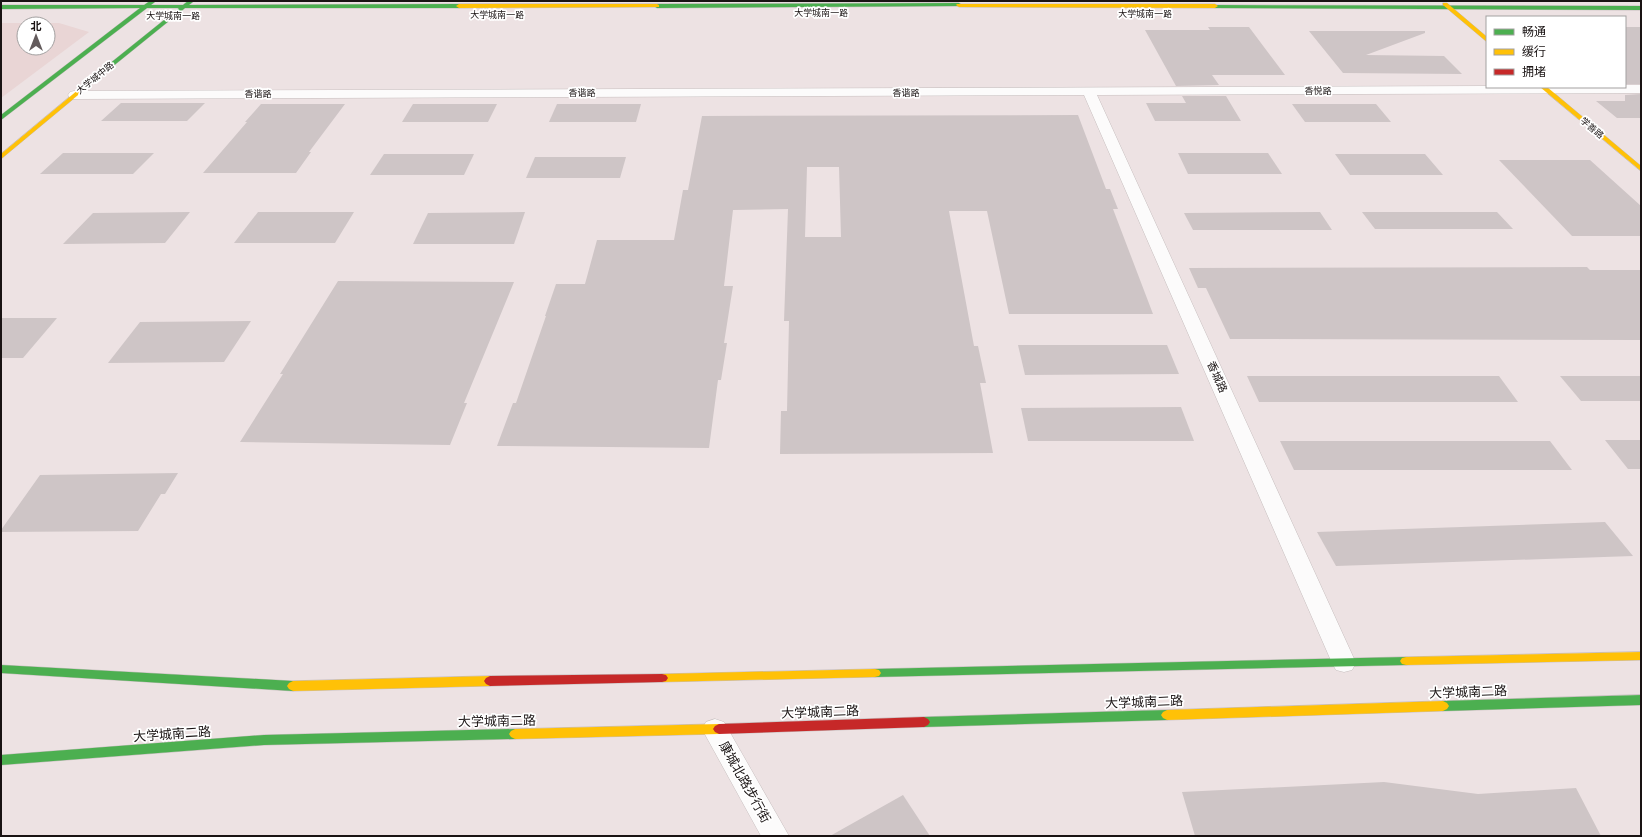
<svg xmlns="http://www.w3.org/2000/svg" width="1642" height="837" viewBox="0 0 1642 837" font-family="Bitter,'Noto Sans SC',serif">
	<rect width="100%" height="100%" fill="#ede2e3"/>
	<path fill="#e9d5d5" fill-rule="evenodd" d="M1 23H59L89 32 1 98ZM24 24H48V48H24Z"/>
	<g fill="#cec5c6" fill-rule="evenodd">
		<polygon points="1208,27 1249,27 1285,75 1212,75 1219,85 1176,86 1145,30 1210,30"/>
		<rect x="1625" y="27" width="16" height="57"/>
		<polygon points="1309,31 1425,31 1425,33 1366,55 1444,56 1462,74 1343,73"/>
		<polygon points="1641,94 1641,118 1617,118 1596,101 1625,101 1625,95"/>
		<polygon points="1182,96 1226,96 1241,121 1155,121 1146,103 1186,103"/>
		<polygon points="121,103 205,103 187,121 101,121"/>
		<polygon points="261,104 345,104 309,152 311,152 296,173 203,173 247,122 245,122"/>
		<polygon points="413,104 497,104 488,122 402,122"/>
		<polygon points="557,104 641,104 636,122 549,122"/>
		<polygon points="1292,104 1376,104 1391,122 1305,122"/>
		<path d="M1078 115 1106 189H1110L1118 209H1113L1153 314H1009L987 211H949L974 346H978L986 383H980L993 453 780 454 781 411H787L789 321H784L788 209 733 210 724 286H733L724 343H727L721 380H718L709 448 497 446 513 403H516L546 316H545L556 284H585L597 240H674L683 190H688L702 116ZM807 167H839L841 237H805Z"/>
		<polygon points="63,153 154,153 133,174 40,174"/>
		<polygon points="1178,153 1268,153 1282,174 1188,174"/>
		<polygon points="384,154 474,154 464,175 370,175"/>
		<polygon points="1335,154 1425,154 1443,175 1350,175"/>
		<polygon points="535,157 626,157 620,178 526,178"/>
		<polygon points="1499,160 1590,160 1641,206 1641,236 1572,236"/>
		<polygon points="190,212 165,243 63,244 93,213"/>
		<polygon points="258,212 354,212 335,243 234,243"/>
		<polygon points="525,212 514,244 413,244 428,213"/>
		<polygon points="1320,212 1332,230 1193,230 1184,213"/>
		<polygon points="1362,212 1497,212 1513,229 1375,229"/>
		<polygon points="1587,267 1590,270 1641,270 1641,340 1230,339 1206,288 1198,288 1189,268"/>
		<polygon points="338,281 514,282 464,403 467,403 450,445 240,442 283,374 280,374"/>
		<polygon points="1,318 57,318 23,358 1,358"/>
		<polygon points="251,321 224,362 108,363 140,322"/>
		<polygon points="1018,345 1167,345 1179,374 1025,375"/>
		<polygon points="1247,376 1499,376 1518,402 1259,402"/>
		<polygon points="1560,376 1641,376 1641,401 1581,401"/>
		<polygon points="1181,407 1194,441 1028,441 1021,408"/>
		<polygon points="1605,440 1641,440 1641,469 1628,469"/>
		<polygon points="1280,441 1550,441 1572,470 1294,470"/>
		<polygon points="178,473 165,494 161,494 138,531 1,532 1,530 40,475"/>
		<polygon points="1605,522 1633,556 1336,566 1317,532"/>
		<polygon points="1384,782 1478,794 1576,788 1601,836 1195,836 1182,792"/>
		<polygon points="903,795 930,836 830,836"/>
	</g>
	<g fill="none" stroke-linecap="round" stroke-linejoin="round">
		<defs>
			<g id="street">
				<polygon points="1625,85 1641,85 1641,93 1097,95 1356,663 1352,670 1344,672 1336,670 1332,663 1084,95 74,99 70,98 68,95 70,92 74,91 1487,86 1625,87"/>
				<polygon points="715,719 724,722 789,836 761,836 702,729 706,722"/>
			</g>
			<g id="fast">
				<polygon points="150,1 156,1 151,5 183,5 188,1 194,1 189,5 459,4 462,6 459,8 185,8 112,67 108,67 108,65 179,8 147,8 1,120 1,115 140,8 1,9 1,5 144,5"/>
				<polygon points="959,3 962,5 961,6 657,8 654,6 657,4"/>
				<polygon points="1213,5 1641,6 1641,10 1215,8 1212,6"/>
				<polygon points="1406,657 1410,658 1412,661 1410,664 1406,665 875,677 871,676 869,673 871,670 875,669"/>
				<polygon points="1,665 293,681 297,683 299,686 297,689 293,691 1,673"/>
				<polygon points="1641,695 1641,705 1443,711 1439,709 1437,706 1439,703 1443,701"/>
				<polygon points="1167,710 1171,712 1173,715 1171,718 1167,720 924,727 920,725 918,722 920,719 924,717"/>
				<polygon points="515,729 519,731 521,734 519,737 515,739 264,745 1,765 1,755 264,735"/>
			</g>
			<g id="slow">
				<polygon points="1443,3 1447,3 1487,37 1487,42 1443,5"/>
				<polygon points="657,4 659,5 659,7 459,8 456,6 459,4"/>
				<polygon points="957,4 1215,4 1218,6 1215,8 959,7 956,5"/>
				<polygon points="108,65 113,66 1,159 1,154"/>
				<polygon points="1540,87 1547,87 1641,166 1641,171"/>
				<polygon points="1641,652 1641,660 1406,665 1402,664 1400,661 1402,658 1406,657"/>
				<polygon points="875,669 879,670 881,673 879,676 875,677 662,682 658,681 656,678 658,675 662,674"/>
				<polygon points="490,676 494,678 496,681 494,684 490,686 293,691 289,689 287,686 289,683 293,681"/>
				<polygon points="1443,701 1447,703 1449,706 1447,709 1443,711 1167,720 1163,718 1161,715 1163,712 1167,710"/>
				<polygon points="719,724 723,726 725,729 723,732 719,734 515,739 511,737 509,734 511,731 515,729"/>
			</g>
			<g id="jam">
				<polygon points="662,674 666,675 668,678 666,681 662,682 490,686 486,684 484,681 486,678 490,676"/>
				<polygon points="924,717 928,719 930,722 928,725 924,727 719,734 715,732 713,729 715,726 719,724"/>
			</g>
		</defs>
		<use href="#street" stroke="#c6bebe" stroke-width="1"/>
		<use href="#fast" stroke="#c6bebe" stroke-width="1"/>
		<use href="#slow" stroke="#c6bebe" stroke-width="1"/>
		<use href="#jam" stroke="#c6bebe" stroke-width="1"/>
		<use href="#street" fill="#fcfbfb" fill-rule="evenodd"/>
		<use href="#fast" fill="#4caf50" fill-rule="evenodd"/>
		<use href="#slow" fill="#ffc107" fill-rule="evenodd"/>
		<use href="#jam" fill="#c62828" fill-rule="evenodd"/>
	</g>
	<g text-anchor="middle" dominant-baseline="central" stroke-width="3.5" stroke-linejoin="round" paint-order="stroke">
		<g font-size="9" fill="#191313" stroke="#fff">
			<text x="821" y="13">大学城南一路</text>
			<text x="1145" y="14">大学城南一路</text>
			<text x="497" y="15">大学城南一路</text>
			<text x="173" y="16">大学城南一路</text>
			<text transform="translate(95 78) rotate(-39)">大学城中路</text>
			<text x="1318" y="91">香悦路</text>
			<text x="582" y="93">香谐路</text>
			<text x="906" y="93">香谐路</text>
			<text x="258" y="94">香谐路</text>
			<text transform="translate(1592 128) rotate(40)">学善路</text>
		</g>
		<g font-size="11" fill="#191313" stroke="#fff">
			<text transform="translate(1217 377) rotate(66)">香城路</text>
		</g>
		<g font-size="13" fill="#191313" stroke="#fff">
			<text transform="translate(1468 692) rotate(-2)">大学城南二路</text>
			<text transform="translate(1144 702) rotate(-2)">大学城南二路</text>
			<text transform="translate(820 712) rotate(-2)">大学城南二路</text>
			<text transform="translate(497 721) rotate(-1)">大学城南二路</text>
			<text transform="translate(172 734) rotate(-4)">大学城南二路</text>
			<text transform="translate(745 782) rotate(61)">康城北路步行街</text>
		</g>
	</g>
	<rect width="1642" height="837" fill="none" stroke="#191313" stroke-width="4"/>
	<rect x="1486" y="16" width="140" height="72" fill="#ffffff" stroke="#a3a1a1"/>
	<rect x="1494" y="29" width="20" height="6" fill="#4caf50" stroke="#a3a1a1"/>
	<text x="1522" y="36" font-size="12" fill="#191313">畅通</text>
	<rect x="1494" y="49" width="20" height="6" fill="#ffc107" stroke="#a3a1a1"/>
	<text x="1522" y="56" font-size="12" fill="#191313">缓行</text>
	<rect x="1494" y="69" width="20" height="6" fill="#c62828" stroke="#a3a1a1"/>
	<text x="1522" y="76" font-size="12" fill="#191313">拥堵</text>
	<g transform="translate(36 36)"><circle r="19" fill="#ffffff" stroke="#a3a1a1"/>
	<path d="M0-3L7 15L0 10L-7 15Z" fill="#635b5c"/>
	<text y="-6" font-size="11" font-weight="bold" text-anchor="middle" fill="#191313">北</text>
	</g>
</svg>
